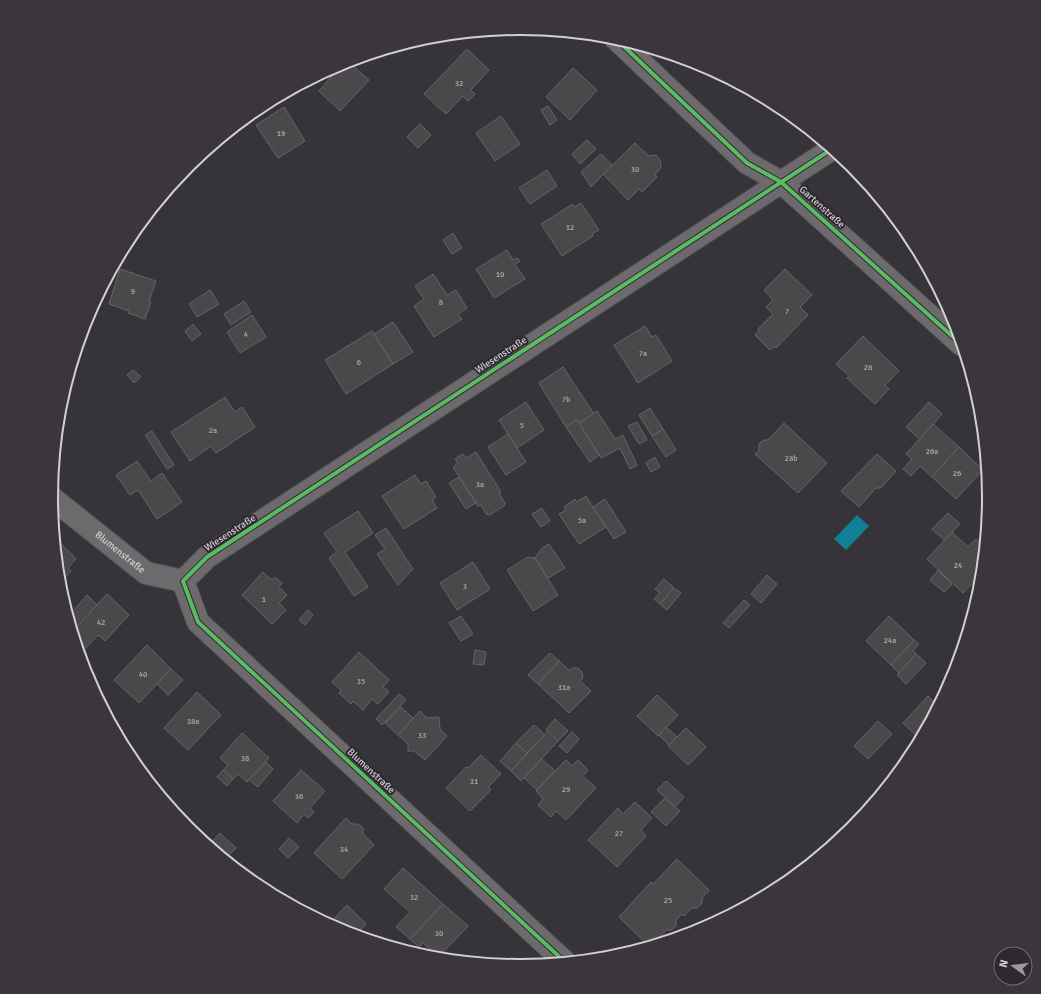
<svg xmlns="http://www.w3.org/2000/svg" width="1041" height="994" viewBox="0 0 1041 994" font-family="Signika,sans-serif">
	<rect width="100%" height="100%" fill="#373439"/>
	<polygon fill="#127f96" points="857,515 869,526 846,550 834,539"/>
	<g fill="#4b484c" stroke="#676468">
		<polygon points="467,49 489,70 471,90 475,94 468,101 463,96 446,114 424,94"/>
		<polygon points="348,62 369,80 340,111 319,91 343,63"/>
		<polygon points="573,68 597,90 570,120 546,97"/>
		<polygon points="548,106 557,120 550,125 541,110"/>
		<polygon points="284,107 305,141 278,158 256,125"/>
		<polygon points="785,110 795,119 792,121"/>
		<polygon points="501,116 520,144 495,161 476,133"/>
		<polygon points="420,124 431,135 418,148 407,137"/>
		<polygon points="587,140 596,149 580,164 572,154"/>
		<polygon points="635,143 649,156 656,155 660,160 661,168 655,174 657,177 642,192 639,189 628,200 603,174"/>
		<polygon points="601,154 612,165 591,187 581,172"/>
		<polygon points="547,170 557,186 530,204 519,188"/>
		<polygon points="581,203 599,230 592,234 593,236 562,256 541,224 573,204 574,207"/>
		<polygon points="453,233 462,248 452,254 443,240"/>
		<polygon points="507,250 513,260 517,258 520,261 515,264 525,279 494,298 476,269"/>
		<polygon points="120,269 156,281 149,301 151,302 145,319 128,313 129,311 109,304"/>
		<polygon points="785,269 812,295 800,307 808,315 776,348 775,346 770,350 755,335 759,331 758,329 773,314 766,307 773,300 764,290"/>
		<polygon points="433,274 447,295 456,290 467,308 458,314 462,319 434,337 414,306 424,299 415,286"/>
		<polygon points="210,290 219,304 197,317 189,304"/>
		<polygon points="244,301 251,312 231,325 224,314"/>
		<polygon points="252,315 266,337 240,353 227,332"/>
		<polygon points="393,322 413,352 393,364 374,334"/>
		<polygon points="193,324 201,334 192,341 185,331"/>
		<polygon points="645,326 652,337 656,335 672,361 638,383 614,345"/>
		<polygon points="372,331 393,364 346,394 325,360"/>
		<polygon points="863,336 899,371 885,385 889,389 875,404 847,378 849,376 836,364"/>
		<polygon points="563,367 594,414 579,423 577,420 566,427 539,383"/>
		<polygon points="133,370 141,377 134,383 127,375"/>
		<polygon points="225,397 235,412 242,407 255,427 216,453 211,446 190,461 171,432"/>
		<polygon points="526,402 544,430 517,448 499,420"/>
		<polygon points="929,402 942,414 920,439 906,427"/>
		<polygon points="650,408 663,429 652,436 639,415"/>
		<polygon points="597,411 615,439 623,435 637,465 630,469 620,448 601,458 579,423"/>
		<polygon points="577,420 599,455 590,462 566,427"/>
		<polygon points="637,422 647,440 639,444 628,426"/>
		<polygon points="784,423 827,463 798,493 755,454 759,450 759,444 763,440 768,440"/>
		<polygon points="933,424 959,447 932,477 920,466 911,476 903,469 912,459 906,454"/>
		<polygon points="663,429 676,450 666,457 652,436"/>
		<polygon points="152,431 174,465 167,469 145,435"/>
		<polygon points="508,434 526,462 506,475 488,447"/>
		<polygon points="959,447 983,470 956,499 932,477"/>
		<polygon points="476,452 501,492 499,493 505,503 504,506 490,515 486,514 481,505 478,506 453,467 458,463 455,459 463,454 466,458"/>
		<polygon points="877,454 896,471 881,488 876,488 859,507 841,491"/>
		<polygon points="655,457 660,467 651,472 646,463"/>
		<polygon points="137,461 151,481 162,473 182,502 157,519 138,490 130,495 116,475"/>
		<polygon points="415,475 421,484 426,481 436,497 432,500 437,508 404,529 382,496"/>
		<polygon points="459,477 476,503 466,509 449,483"/>
		<polygon points="586,496 606,527 579,544 559,514 566,510 564,507 575,499 577,502"/>
		<polygon points="605,499 626,532 614,539 593,507"/>
		<polygon points="542,508 550,521 541,527 532,514"/>
		<polygon points="358,511 373,533 345,552 368,587 354,596 329,558 337,552 324,533"/>
		<polygon points="948,513 960,524 944,540 932,529"/>
		<polygon points="386,528 413,569 398,585 377,554 385,549 375,535"/>
		<polygon points="952,532 968,547 976,539 985,547 982,573 963,593 927,559"/>
		<polygon points="56,539 76,559 68,568 71,571 60,583"/>
		<polygon points="549,544 565,568 548,578 535,558 541,549"/>
		<polygon points="528,557 535,558 558,595 533,611 507,570"/>
		<polygon points="473,562 490,589 457,610 440,583"/>
		<polygon points="938,570 952,584 944,592 930,580"/>
		<polygon points="263,572 272,580 275,577 282,583 279,587 287,595 279,603 286,610 272,624 242,595"/>
		<polygon points="767,575 777,584 761,603 751,594"/>
		<polygon points="664,579 674,588 660,604 654,599 660,593 655,589"/>
		<polygon points="674,588 681,593 667,610 660,604"/>
		<polygon points="107,594 129,615 105,641 98,635 81,653 73,630"/>
		<polygon points="87,595 97,605 74,630 69,616"/>
		<polygon points="744,600 750,605 729,628 723,623"/>
		<polygon points="308,610 313,615 305,625 299,620"/>
		<polygon points="461,616 473,634 461,641 449,623"/>
		<polygon points="889,616 914,640 891,665 866,641"/>
		<polygon points="914,640 919,644 913,651 916,654 899,673 891,665"/>
		<polygon points="963,642 964,643 960,657 954,652"/>
		<polygon points="147,645 171,669 139,703 114,680"/>
		<polygon points="475,650 486,652 484,665 473,664"/>
		<polygon points="359,652 389,680 383,687 389,692 378,704 372,699 363,710 353,701 351,704 339,693 341,690 332,682"/>
		<polygon points="550,653 559,661 538,684 528,675"/>
		<polygon points="916,654 926,663 906,684 897,675"/>
		<polygon points="559,661 570,671 572,668 578,668 582,672 583,678 580,681 591,691 569,713 538,684"/>
		<polygon points="171,669 183,680 168,695 157,684"/>
		<polygon points="197,692 221,715 188,750 164,728"/>
		<polygon points="399,694 406,700 382,725 376,719"/>
		<polygon points="657,695 678,715 658,736 637,716"/>
		<polygon points="928,696 937,705 939,703 920,739 903,723"/>
		<polygon points="401,707 413,718 398,735 385,723"/>
		<polygon points="420,711 427,718 439,717 440,729 447,736 425,760 414,751 408,751 408,744 398,735"/>
		<polygon points="555,719 568,731 558,741 546,730"/>
		<polygon points="878,721 892,734 868,759 854,746"/>
		<polygon points="534,725 545,735 527,753 516,743"/>
		<polygon points="666,727 677,737 669,745 659,735"/>
		<polygon points="686,728 706,747 688,765 668,746"/>
		<polygon points="548,731 558,741 521,781 511,771"/>
		<polygon points="572,732 579,739 567,753 559,746"/>
		<polygon points="242,733 269,758 247,782 238,774 233,779 223,770 228,765 220,758"/>
		<polygon points="516,743 527,753 511,771 500,761"/>
		<polygon points="481,755 501,774 488,787 491,790 470,811 446,788 466,767 468,768"/>
		<polygon points="542,759 555,771 537,790 524,778"/>
		<polygon points="566,760 572,766 578,760 588,770 583,776 596,788 566,820 556,811 551,817 538,805 543,799 536,791"/>
		<polygon points="266,762 273,769 258,787 249,780"/>
		<polygon points="223,770 233,779 227,786 217,777"/>
		<polygon points="301,770 325,791 310,808 314,812 308,818 304,814 297,823 273,801"/>
		<polygon points="666,781 684,797 675,807 657,790"/>
		<polygon points="167,797 177,807 173,810 165,799"/>
		<polygon points="665,798 680,811 666,826 651,812"/>
		<polygon points="635,802 652,818 641,830 646,836 617,867 588,840 618,808 623,814"/>
		<polygon points="346,818 352,824 358,824 363,828 363,834 374,845 342,879 314,853"/>
		<polygon points="220,833 236,848 225,859 209,845"/>
		<polygon points="289,838 299,847 288,858 279,849"/>
		<polygon points="677,859 709,890 702,898 702,903 697,908 691,908 684,916 682,914 676,920 676,926 671,930 666,930 653,945 649,946 619,917 651,882 653,884"/>
		<polygon points="403,868 443,904 410,939 396,927 410,912 384,889"/>
		<polygon points="443,904 468,926 439,957 423,943 419,947 410,939"/>
		<polygon points="347,905 366,924 356,935 341,930 329,924"/>
	</g>
	<g fill="none" stroke-linecap="round" stroke-linejoin="round">
		<defs>
			<g id="minor">
				<polyline points="615,38 747,163 781,182 962,345"/>
				<path id="s1" d="M52 498 146 573 183 581"/>
				<polyline points="183,581 207,557 832,149"/>
				<polyline points="183,581 198,622 565,962"/>
			</g>
		</defs>
		<use href="#minor" stroke="#535054" stroke-width="24"/>
		<use href="#minor" stroke="#6d6a6e" stroke-width="22"/>
		<defs>
			<g id="cycleway">
				<polyline points="615,38 747,163 781,182 962,345"/>
				<polyline points="565,962 198,622 183,581 207,557 832,149"/>
			</g>
		</defs>
		<use href="#cycleway" stroke="#2e2930" stroke-width="6"/>
		<use href="#cycleway" stroke="#5cba63" stroke-width="4"/>
	</g>
	<g text-anchor="middle" dominant-baseline="central" stroke-width="4" stroke-linejoin="round" paint-order="stroke">
		<g font-size="8" fill="#b1aeb2">
			<text x="459" y="83">32</text>
			<text x="281" y="133">19</text>
			<text x="635" y="169">30</text>
			<text x="570" y="227">12</text>
			<text x="500" y="274">10</text>
			<text x="133" y="291">9</text>
			<text x="441" y="302">8</text>
			<text x="787" y="311">7</text>
			<text x="246" y="334">4</text>
			<text x="643" y="353">7a</text>
			<text x="359" y="362">6</text>
			<text x="868" y="367">28</text>
			<text x="566" y="399">7b</text>
			<text x="522" y="425">5</text>
			<text x="213" y="430">2a</text>
			<text x="932" y="451">26a</text>
			<text x="791" y="458">28b</text>
			<text x="957" y="473">26</text>
			<text x="480" y="484">3a</text>
			<text x="582" y="520">5a</text>
			<text x="958" y="565">24</text>
			<text x="465" y="586">3</text>
			<text x="264" y="599">1</text>
			<text x="101" y="622">42</text>
			<text x="890" y="640">24a</text>
			<text x="143" y="674">40</text>
			<text x="361" y="681">35</text>
			<text x="564" y="687">31a</text>
			<text x="193" y="721">38a</text>
			<text x="422" y="735">33</text>
			<text x="245" y="758">38</text>
			<text x="474" y="781">31</text>
			<text x="566" y="789">29</text>
			<text x="299" y="796">36</text>
			<text x="619" y="833">27</text>
			<text x="344" y="849">34</text>
			<text x="414" y="897">32</text>
			<text x="668" y="900">25</text>
			<text x="439" y="933">30</text>
		</g>
		<g font-size="10" fill="#d3d0d4" stroke="#2e2930">
			<text transform="translate(822 207) rotate(42)">Gartenstraße</text>
			<text transform="translate(501 355) rotate(-33)">Wiesenstraße</text>
			<text transform="translate(230 533) rotate(-33)">Wiesenstraße</text>
			<text stroke="none"><textPath href="#s1" startOffset="87">Blumenstraße</textPath></text>
			<text transform="translate(371 771) rotate(43)">Blumenstraße</text>
		</g>
	</g>
	<path d="M0 0H1041V994H0ZM58 497a462 462 0 1 1 924 0a462 462 0 1 1-924 0Z" fill="#3b363d" fill-rule="evenodd"/>
	<path fill="none" stroke="#d3d0d4" stroke-width="2" d="M58 497a462 462 0 1 1 924 0a462 462 0 1 1-924 0Z"/>
	<g transform="translate(1013 966) rotate(284)"><circle r="19" fill="#2e2930" stroke="#706c72"/>
	<path d="M0-3L7 15L0 10L-7 15Z" fill="#9c999e"/>
	<text y="-6" font-size="11" font-weight="bold" text-anchor="middle" fill="#d3d0d4">N</text>
	</g>
</svg>
